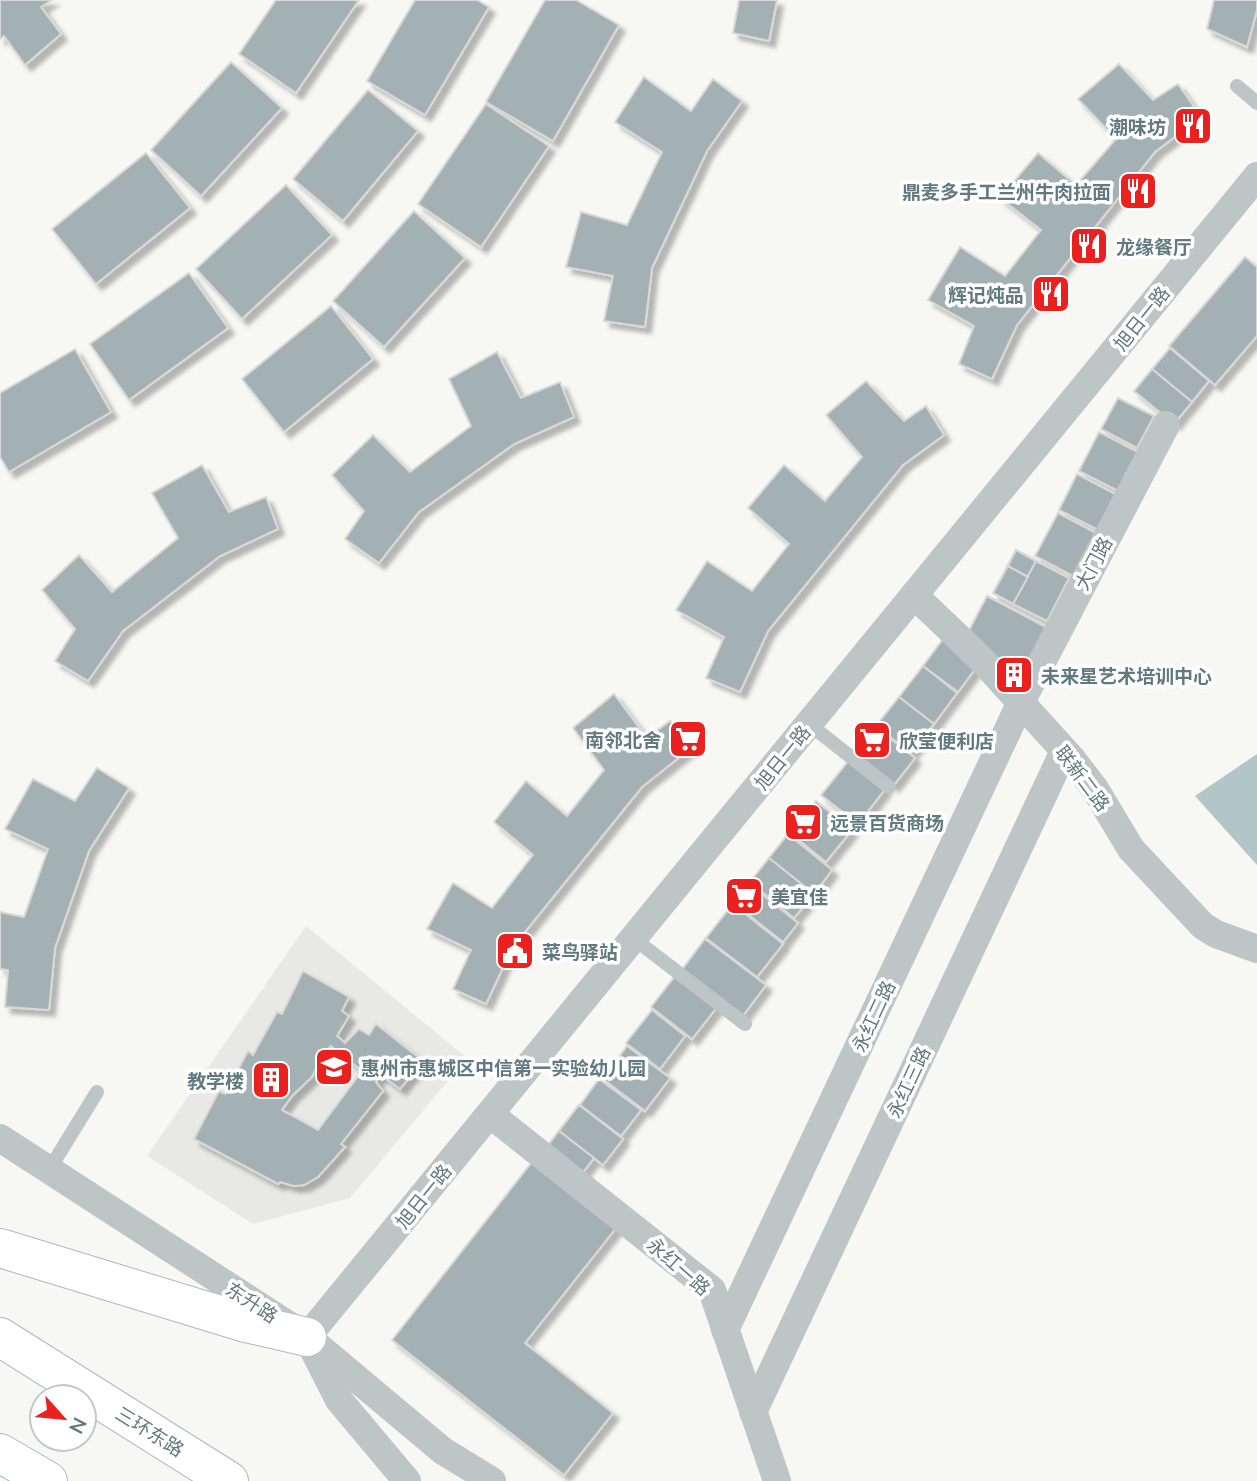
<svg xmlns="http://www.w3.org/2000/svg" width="1257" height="1481" viewBox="0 0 1257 1481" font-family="Lato,'Noto Sans SC',sans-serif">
	<defs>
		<filter id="shadow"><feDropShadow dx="6" dy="6" stdDeviation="2" flood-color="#0004"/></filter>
	</defs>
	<rect width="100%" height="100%" fill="#f7f7f4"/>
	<polygon fill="#e8e8e7" points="306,926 467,1058 350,1198 253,1224 147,1156"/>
	<polygon fill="#b3c6c7" points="1257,754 1257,865 1195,796"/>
	<g fill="#a4b1b4" stroke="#d9d8d6" stroke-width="2" fill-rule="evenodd" filter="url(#shadow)">
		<polygon points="0,0 52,0 41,7 61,34 25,65 4,36 0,39"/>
		<polygon points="276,0 359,0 296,93 239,54"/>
		<polygon points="415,0 477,0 489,7 425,115 367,81"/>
		<polygon points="545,0 576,0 619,25 553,141 486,102"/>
		<polygon points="739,0 777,0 769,41 733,33"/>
		<polygon points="1214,0 1257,0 1257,10 1247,47 1207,29"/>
		<polygon points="231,62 282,108 201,196 151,150"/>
		<polygon points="1119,64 1153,100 1178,84 1201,117 1155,152 1017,325 992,379 959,364 974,326 928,300 960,247 1005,276 1041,230 1000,198 1038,153 1076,185 1116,139 1078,99"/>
		<polygon points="644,77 691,111 713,79 742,101 707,151 652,268 645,327 604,321 613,276 566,267 581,212 627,225 662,152 615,122"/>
		<polygon points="368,90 418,131 343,221 293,179"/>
		<polygon points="486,104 549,146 481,247 418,204"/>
		<polygon points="146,153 190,208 96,284 52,229"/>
		<polygon points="286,185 332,235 242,319 196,269"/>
		<polygon points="414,211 465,258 384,347 333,301"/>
		<polygon points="1245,257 1257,267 1257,336 1215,385 1169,346"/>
		<polygon points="189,273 228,328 129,400 90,344"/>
		<polygon points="331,306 373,359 284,432 242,379"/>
		<polygon points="1170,348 1209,381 1192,402 1152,369"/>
		<polygon points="75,349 111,412 9,472 0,457 0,393"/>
		<polygon points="497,352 521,398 560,382 574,417 514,444 419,512 379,563 345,539 364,511 332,475 373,435 410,472 471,426 449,379"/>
		<polygon points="1152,369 1192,402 1174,424 1134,391"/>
		<polygon points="866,381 904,421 926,406 944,435 903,465 768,631 740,692 706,678 724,637 676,610 707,561 752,591 789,544 748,508 784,465 825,501 862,457 826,415"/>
		<polygon points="1118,398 1154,416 1137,448 1101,429"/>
		<polygon points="1099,432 1142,454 1122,493 1079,471"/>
		<polygon points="202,465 229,512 266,497 278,529 220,556 123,631 88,681 55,661 75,629 42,590 79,555 112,592 178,538 152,493"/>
		<polygon points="1077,474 1121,497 1102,532 1059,510"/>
		<polygon points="1058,513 1098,534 1082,581 1035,556"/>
		<polygon points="1016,550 1069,578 1047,621 993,593"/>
		<polygon points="1016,550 1036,561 1028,577 1008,566"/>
		<polygon points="1036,561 1069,578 1047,621 1013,604"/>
		<polygon points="1008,566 1028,577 1013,604 993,593"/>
		<polygon points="987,596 1053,631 1030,675 964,640"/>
		<polygon points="987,596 1053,631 1030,675 964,640"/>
		<polygon points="946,635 981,661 958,692 923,666"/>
		<polygon points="1005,662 1030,675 1023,688 999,675"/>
		<polygon points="1005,662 1030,675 1023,688 999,675"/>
		<polygon points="923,666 957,693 934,724 899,697"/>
		<polygon points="614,694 647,738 670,721 691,748 642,787 512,948 486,1004 453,989 471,950 427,929 453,883 492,908 533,855 494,822 526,781 567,816 604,770 573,728"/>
		<polygon points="899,697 934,724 911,753 876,726"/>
		<polygon points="874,726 915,758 893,786 852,755"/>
		<polygon points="850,759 886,788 858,824 821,795"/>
		<polygon points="97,768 129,788 89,851 55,948 49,1010 5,1007 8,970 0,969 0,912 24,917 48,849 5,829 33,779 75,801"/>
		<polygon points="816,801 852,830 826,862 790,833"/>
		<polygon points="788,834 832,870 814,894 769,858"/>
		<polygon points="769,858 814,894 794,918 750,882"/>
		<polygon points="749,884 798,923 783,942 734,903"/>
		<polygon points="733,904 783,944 757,977 706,938"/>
		<polygon points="705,939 766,985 742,1017 681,971"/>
		<path d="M303 971 349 997 342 1011 349 1016 337 1036 345 1043 359 1029 369 1035 376 1024 423 1061 400 1089 381 1075 376 1082 383 1091 341 1144 345 1147 318 1177 304 1185 294 1186 280 1182 278 1184 194 1139 219 1091 225 1094 248 1051 253 1055 277 1012 282 1014ZM331 1046 362 1071 318 1130 282 1110 292 1096 312 1077 323 1055Z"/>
		<polygon points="676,975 717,1007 692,1039 651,1007"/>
		<polygon points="652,1010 685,1036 660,1069 626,1043"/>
		<polygon points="627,1046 670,1078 645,1111 603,1079"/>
		<polygon points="599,1079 641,1110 621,1136 580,1105"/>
		<polygon points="579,1105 623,1139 603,1165 594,1158 577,1180 542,1153"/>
		<polygon points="579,1105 623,1139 603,1165 559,1131"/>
		<polygon points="559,1131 594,1158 577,1180 542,1153"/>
		<polygon points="536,1157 620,1223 525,1343 613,1413 564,1475 392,1340"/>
	</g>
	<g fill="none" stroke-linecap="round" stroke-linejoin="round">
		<defs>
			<g id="trunk">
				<polyline points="0,1248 246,1323 307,1337"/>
				<polyline points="0,1337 229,1481"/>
				<polyline points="0,1453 48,1481"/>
			</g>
		</defs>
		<use href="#trunk" stroke="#b1b8ba" stroke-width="40"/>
		<g stroke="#bec5c7" stroke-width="14">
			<polyline points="1237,86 1257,103"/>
			<polyline points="809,724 889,787"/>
			<polyline points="633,938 745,1024"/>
			<polyline points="49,1170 97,1092"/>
		</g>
		<g stroke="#bec5c7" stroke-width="28">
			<polyline points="914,595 983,661 1072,759 1095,789 1131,849 1203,926 1216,934 1257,949"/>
			<polyline points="490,1114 712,1290 777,1481"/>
			<polyline points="0,1138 307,1337 443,1451 492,1481"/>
			<polyline points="725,1330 1021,702 1166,425"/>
			<polyline points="307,1337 1257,176"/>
			<polyline points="313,1349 339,1400 407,1481"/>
			<polyline points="753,1412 1064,751"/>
		</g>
		<use href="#trunk" stroke="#fff" stroke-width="38"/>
	</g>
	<defs>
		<symbol id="restaurant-square" viewBox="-11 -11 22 22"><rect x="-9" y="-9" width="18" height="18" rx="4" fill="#eb2120" stroke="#fff"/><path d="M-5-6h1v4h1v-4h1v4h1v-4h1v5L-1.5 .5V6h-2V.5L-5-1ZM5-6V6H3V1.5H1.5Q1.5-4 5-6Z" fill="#fff"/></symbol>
		<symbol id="building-square" viewBox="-11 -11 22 22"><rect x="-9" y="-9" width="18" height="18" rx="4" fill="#eb2120" stroke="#fff"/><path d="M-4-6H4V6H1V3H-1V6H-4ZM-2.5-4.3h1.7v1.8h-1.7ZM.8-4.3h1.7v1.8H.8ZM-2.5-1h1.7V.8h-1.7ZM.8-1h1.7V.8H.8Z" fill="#fff"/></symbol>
		<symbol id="supermarket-square" viewBox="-11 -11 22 22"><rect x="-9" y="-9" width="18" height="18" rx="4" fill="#eb2120" stroke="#fff"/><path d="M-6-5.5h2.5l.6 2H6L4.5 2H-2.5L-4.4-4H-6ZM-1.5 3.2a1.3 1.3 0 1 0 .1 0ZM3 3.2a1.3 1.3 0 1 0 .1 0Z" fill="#fff"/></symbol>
		<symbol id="civic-square" viewBox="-11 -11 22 22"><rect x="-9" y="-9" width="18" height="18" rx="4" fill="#eb2120" stroke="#fff"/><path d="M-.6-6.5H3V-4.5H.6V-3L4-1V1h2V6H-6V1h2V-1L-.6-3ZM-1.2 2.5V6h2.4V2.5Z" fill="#fff"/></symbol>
		<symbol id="school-square" viewBox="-11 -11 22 22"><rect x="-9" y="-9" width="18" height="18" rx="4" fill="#eb2120" stroke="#fff"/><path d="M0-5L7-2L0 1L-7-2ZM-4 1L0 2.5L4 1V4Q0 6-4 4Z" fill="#fff"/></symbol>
	</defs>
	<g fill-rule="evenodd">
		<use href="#restaurant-square" x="1171" y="104" width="44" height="44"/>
		<use href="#restaurant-square" x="1116" y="169" width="44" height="44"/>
		<use href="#restaurant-square" x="1067" y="224" width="44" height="44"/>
		<use href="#restaurant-square" x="1029" y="272" width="44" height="44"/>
		<use href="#building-square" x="992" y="653" width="44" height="44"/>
		<use href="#supermarket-square" x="666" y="717" width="44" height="44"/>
		<use href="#supermarket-square" x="850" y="718" width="44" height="44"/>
		<use href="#supermarket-square" x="781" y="800" width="44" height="44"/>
		<use href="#supermarket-square" x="722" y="874" width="44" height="44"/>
		<use href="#civic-square" x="493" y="929" width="44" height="44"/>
		<use href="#school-square" x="312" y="1045" width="44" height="44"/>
		<use href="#building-square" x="249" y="1058" width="44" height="44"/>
	</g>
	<g text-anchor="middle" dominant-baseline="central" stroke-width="7" stroke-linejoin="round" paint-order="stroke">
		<g font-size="19" font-weight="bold" fill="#617a81" stroke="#fff" text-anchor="start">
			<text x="1166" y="126" text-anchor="end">潮味坊</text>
			<text x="1111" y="191" text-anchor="end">鼎麦多手工兰州牛肉拉面</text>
			<text x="1116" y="246">龙缘餐厅</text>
			<text x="1024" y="294" text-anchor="end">辉记炖品</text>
			<text x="1041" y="675">未来星艺术培训中心</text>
			<text x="661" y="739" text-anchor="end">南邻北舍</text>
			<text x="899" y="740">欣莹便利店</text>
			<text x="830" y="822">远景百货商场</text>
			<text x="771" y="896">美宜佳</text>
			<text x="542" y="951">菜鸟驿站</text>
			<text x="361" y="1067">惠州市惠城区中信第一实验幼儿园</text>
			<text x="244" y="1080" text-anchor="end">教学楼</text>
		</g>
		<g font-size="19" fill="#617a81" stroke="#fff">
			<text transform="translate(1141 318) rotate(-51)">旭日一路</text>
			<text transform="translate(1093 563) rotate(-62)">大门路</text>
			<text transform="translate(782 757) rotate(-51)">旭日一路</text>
			<text transform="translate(1083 778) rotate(53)">联新二路</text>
			<text transform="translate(873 1016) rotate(-65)">永红二路</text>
			<text transform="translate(908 1082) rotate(-65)">永红三路</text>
			<text transform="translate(423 1196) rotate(-51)">旭日一路</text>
			<text transform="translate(679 1266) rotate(41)">永红一路</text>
			<text transform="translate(252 1302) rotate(33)">东升路</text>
			<text transform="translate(150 1431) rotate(32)">三环东路</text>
		</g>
	</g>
	<g transform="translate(63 1418) rotate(117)"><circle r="33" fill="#ffffff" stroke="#c0cacd" stroke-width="2"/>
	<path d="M0-5L12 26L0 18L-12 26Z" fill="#eb2120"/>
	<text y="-10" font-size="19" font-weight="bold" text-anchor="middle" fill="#617a81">N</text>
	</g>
</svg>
